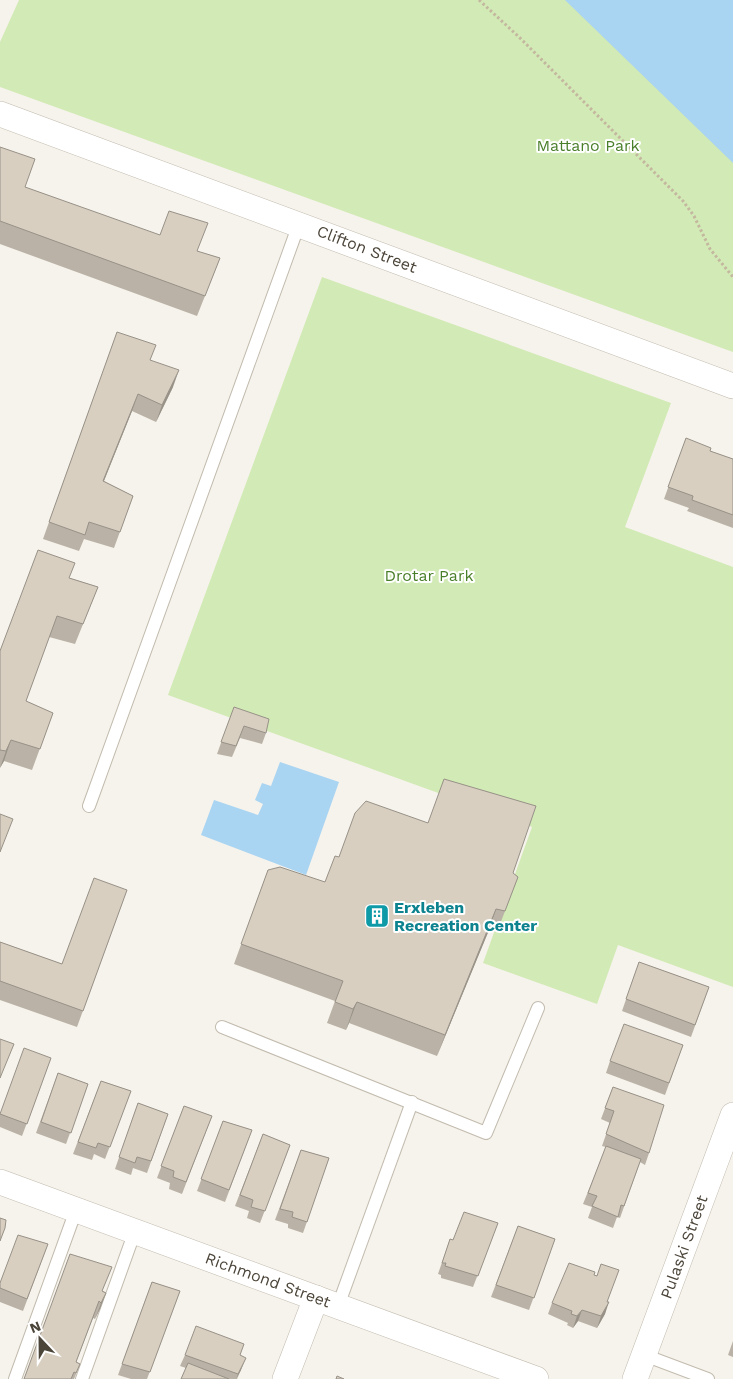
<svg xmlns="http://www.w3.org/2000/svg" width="733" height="1379" viewBox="0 0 733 1379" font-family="'Work Sans',sans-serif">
	<rect width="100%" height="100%" fill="#f6f3ec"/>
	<g fill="#d2eab5">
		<polygon points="19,0 733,0 733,352 0,87 0,42"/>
		<polygon points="322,277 671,403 625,527 733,567 733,987 618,945 597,1004 483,963 532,827 168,695"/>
	</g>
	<g fill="#a9d4f2">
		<polygon points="565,0 733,0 733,163"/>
		<polygon points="280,762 339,782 306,875 201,835 214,800 258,815 263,804 255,800 262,783 271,786"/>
	</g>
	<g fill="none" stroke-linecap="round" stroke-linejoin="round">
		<defs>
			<g id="service">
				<polyline points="89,806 299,224"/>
				<polyline points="222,1027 486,1133 538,1008"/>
				<polyline points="338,1306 412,1102"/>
				<polyline points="644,1355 708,1379"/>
				<polyline points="15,1379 76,1210"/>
				<polyline points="82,1379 135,1231"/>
			</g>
			<g id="minor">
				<polyline points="0,114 733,386"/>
				<polyline points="0,1182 536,1379"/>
				<polyline points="285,1379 316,1298"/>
				<polyline points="635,1379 733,1115"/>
			</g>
		</defs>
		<use href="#service" stroke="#c2bbae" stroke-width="14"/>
		<use href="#minor" stroke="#c2bbae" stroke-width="26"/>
		<polyline stroke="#c4b79f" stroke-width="3" stroke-dasharray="2.5 2.5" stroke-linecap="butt" points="479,0 519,37 683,201 694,216 710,249 733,277"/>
		<use href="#service" stroke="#fff" stroke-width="12"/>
		<use href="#minor" stroke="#fff" stroke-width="25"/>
	</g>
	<g fill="#bab2a6">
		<polygon points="0,147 25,187 197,251 220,258 197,316 0,244"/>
		<polygon points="117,332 150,360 173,387 156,422 132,411 104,481 133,496 114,548 84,539 79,551 43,539"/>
		<polygon points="686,438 710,451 733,459 733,528 687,511 689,508 664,499"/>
		<polygon points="70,578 98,587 75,644 49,637 26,701 53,713 32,770 4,761 0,768 0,651"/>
		<polygon points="234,707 266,733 262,744 240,738 232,757 217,754"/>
		<polygon points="268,870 325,882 513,873 518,877 497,932 489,930 437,1056 349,1023 346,1030 327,1023 335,1001 234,964"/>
		<polygon points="127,890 77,1027 0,1000 0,942 62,964"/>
		<polygon points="639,962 709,987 691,1037 622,1011"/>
		<polygon points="683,1045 665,1095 606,1073 610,1061"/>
		<polygon points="51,1058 22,1136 0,1127 0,1114"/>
		<polygon points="58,1073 88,1084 66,1144 36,1133"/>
		<polygon points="101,1081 131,1091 105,1159 94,1154 92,1160 73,1154"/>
		<polygon points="613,1087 649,1153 645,1165 640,1162 620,1218 617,1217 613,1228 588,1218 592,1207 583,1204 606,1147 602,1146 610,1123 601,1119"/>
		<polygon points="138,1103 168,1114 147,1173 133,1168 131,1175 115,1169"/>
		<polygon points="184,1106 212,1116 182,1194 169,1189 170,1183 157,1178"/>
		<polygon points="223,1121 252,1130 225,1202 197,1191"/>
		<polygon points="263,1134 290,1145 260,1223 247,1218 249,1211 235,1206"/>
		<polygon points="301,1150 329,1158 303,1233 288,1228 288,1224 275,1220"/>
		<polygon points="498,1223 473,1287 441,1278 441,1275 438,1274 450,1239 453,1240"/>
		<polygon points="518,1226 555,1239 529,1310 491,1297"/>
		<polygon points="48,1244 23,1311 0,1302 0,1283"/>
		<polygon points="594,1275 607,1302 605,1314 597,1328 578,1321 573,1328 567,1325 568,1323 548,1314 552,1303"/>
		<polygon points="152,1282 180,1291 147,1379 131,1379 118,1375"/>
		<polygon points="103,1291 106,1293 95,1319 93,1318 76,1362 80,1364 74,1379 24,1379"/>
		<polygon points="733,1341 733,1357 728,1355"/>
		<polygon points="185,1355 240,1355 241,1370 237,1379 181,1379 186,1368 180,1366"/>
	</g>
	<g fill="#979187">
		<polygon points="179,370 173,387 156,422 162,405"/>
		<polygon points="138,394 132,411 97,498 103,481"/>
		<polygon points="11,740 4,761 0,768 6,751"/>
		<polygon points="496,909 489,930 437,1056 445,1035"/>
		<polygon points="357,1002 349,1023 346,1030 353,1009"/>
		<polygon points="106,1293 100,1309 95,1319 101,1303"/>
		<polygon points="609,1302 605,1314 597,1328 601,1316"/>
		<polygon points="582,1310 578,1321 573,1328 577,1316"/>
		<polygon points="246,1358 241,1370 236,1379 238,1374"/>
	</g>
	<g fill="#d8cfc1" stroke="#979187">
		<polygon points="0,147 35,159 25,187 160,235 169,211 208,223 197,251 220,258 205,296 0,221"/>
		<polygon points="117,332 156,345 150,360 179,370 162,405 138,394 103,481 133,496 120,532 89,522 85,535 49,522"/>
		<polygon points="686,438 711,448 710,451 733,459 733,515 692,500 693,496 668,487"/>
		<polygon points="38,550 75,563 69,578 98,587 83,624 57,616 26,701 53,713 40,749 11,740 6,751 0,750 0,651"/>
		<polygon points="234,707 269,719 266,733 244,726 236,746 221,742"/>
		<polygon points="444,779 536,806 513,873 518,877 505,911 496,909 445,1035 357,1002 353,1009 335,1002 343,981 241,944 268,870 280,867 325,882 335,856 339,857 355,813 366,801 428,823"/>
		<polygon points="0,814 13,819 0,852"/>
		<polygon points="94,878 127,890 83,1011 0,981 0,942 62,964"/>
		<polygon points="639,962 709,987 695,1025 626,999"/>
		<polygon points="624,1024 683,1045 669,1083 610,1061"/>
		<polygon points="0,1039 14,1044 0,1078"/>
		<polygon points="24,1048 51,1058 27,1124 0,1114"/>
		<polygon points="58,1073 88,1084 71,1133 41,1122"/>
		<polygon points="101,1081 131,1091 110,1147 98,1143 96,1148 78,1142"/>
		<polygon points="613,1087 664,1105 649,1153 606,1134 614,1111 605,1108"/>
		<polygon points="138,1103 168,1114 151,1161 137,1157 135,1163 119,1157"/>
		<polygon points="184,1106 212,1116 186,1182 173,1177 174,1171 161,1166"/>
		<polygon points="223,1121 252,1130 229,1190 201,1179"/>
		<polygon points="263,1134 290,1145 265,1211 251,1207 253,1200 240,1195"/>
		<polygon points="606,1146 641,1159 624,1206 621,1205 618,1217 592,1206 597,1196 588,1193"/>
		<polygon points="301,1150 329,1158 307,1222 292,1217 293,1212 280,1209"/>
		<polygon points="464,1212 498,1223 478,1276 445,1266 446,1263 442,1263 450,1239 453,1240"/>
		<polygon points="0,1218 6,1220 5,1228 0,1241"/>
		<polygon points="518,1226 555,1239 534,1298 496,1285"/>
		<polygon points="18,1235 48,1244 27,1299 0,1288 0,1283"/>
		<polygon points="70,1254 112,1267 102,1291 106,1293 101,1303 99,1301 76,1362 80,1364 76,1373 74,1372 71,1379 24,1379"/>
		<polygon points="569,1263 595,1272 594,1275 597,1276 601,1264 619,1270 607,1302 609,1302 601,1316 582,1310 577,1316 571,1314 572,1311 552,1303"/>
		<polygon points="152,1282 180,1291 150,1372 122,1364"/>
		<polygon points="196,1326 244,1344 240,1355 246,1358 238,1374 185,1355"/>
		<polygon points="188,1363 229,1379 181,1379"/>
		<polygon points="337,1376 344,1379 336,1379"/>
	</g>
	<defs>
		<symbol id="building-square" viewBox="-11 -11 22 22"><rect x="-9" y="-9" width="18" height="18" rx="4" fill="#0f9aa8" stroke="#fff"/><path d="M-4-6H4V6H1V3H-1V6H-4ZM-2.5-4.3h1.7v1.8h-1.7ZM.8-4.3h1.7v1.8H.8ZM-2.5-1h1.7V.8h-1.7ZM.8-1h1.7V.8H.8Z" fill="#fff"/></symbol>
	</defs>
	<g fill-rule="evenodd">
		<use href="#building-square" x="363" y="902" width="28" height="28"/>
	</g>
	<g text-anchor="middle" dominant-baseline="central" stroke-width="4" stroke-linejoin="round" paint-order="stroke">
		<g font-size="16" fill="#4a7f2a" stroke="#fff">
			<text x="588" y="145">Mattano Park</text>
			<text x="429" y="575">Drotar Park</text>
		</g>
		<g font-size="16" fill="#4b4439" stroke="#fff">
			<text transform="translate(367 249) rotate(21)">Clifton Street</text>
			<text transform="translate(684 1247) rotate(-70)">Pulaski Street</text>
			<text transform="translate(268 1280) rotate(20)">Richmond Street</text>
		</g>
		<g font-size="16" font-weight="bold" fill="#0d838f" stroke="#fff" text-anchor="start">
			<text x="394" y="907">Erxleben<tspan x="394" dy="18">Recreation Center</tspan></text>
		</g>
	</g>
	<g transform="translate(40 1339) rotate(338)" stroke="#ffffff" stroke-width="4" paint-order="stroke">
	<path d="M0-4L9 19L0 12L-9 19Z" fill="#4b4439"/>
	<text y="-8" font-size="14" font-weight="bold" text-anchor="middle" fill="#4b4439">N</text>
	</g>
</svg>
